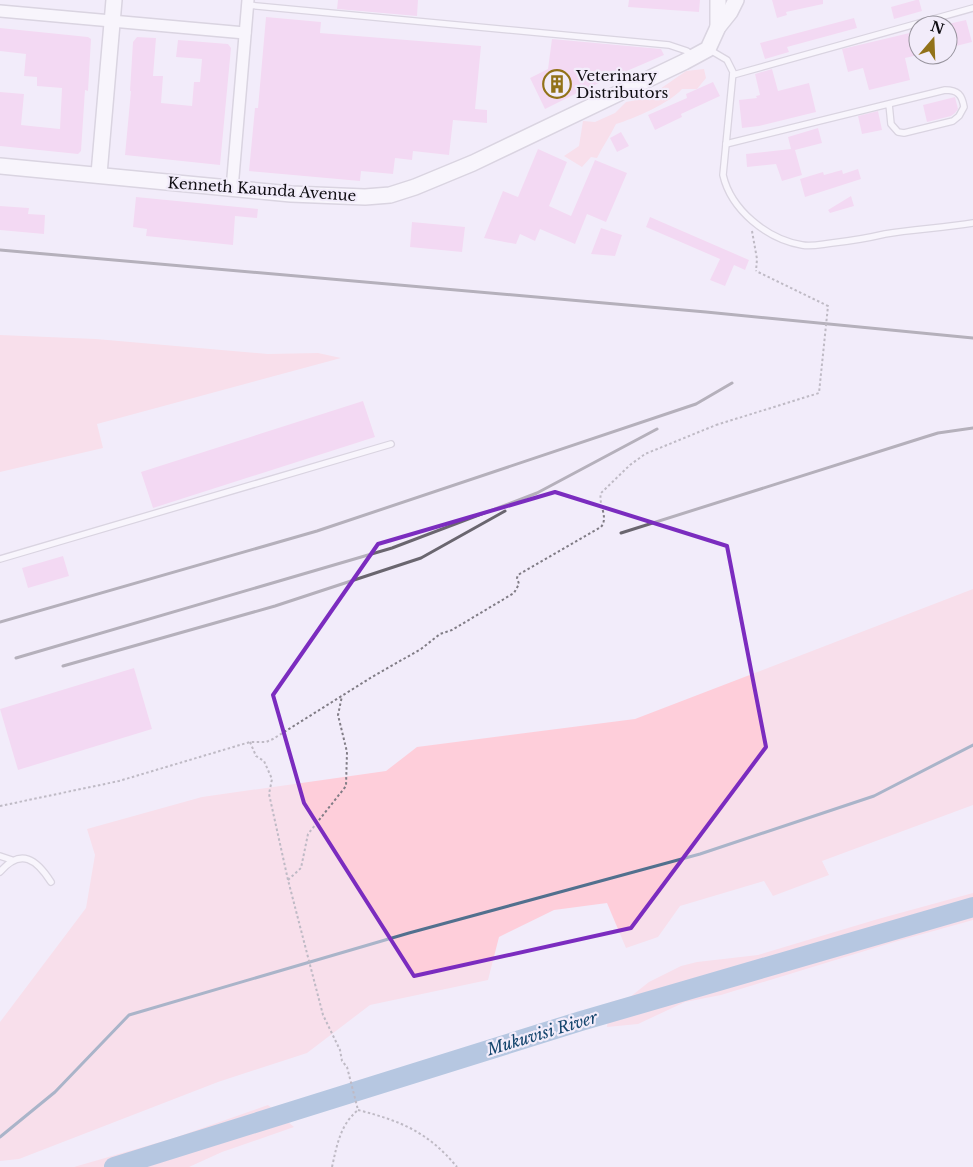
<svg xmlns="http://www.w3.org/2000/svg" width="973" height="1167" viewBox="0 0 973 1167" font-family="'Libre Baskerville',serif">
	<rect width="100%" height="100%" fill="#f2ecfa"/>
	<g fill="#feceda">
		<path d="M704 69 706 78 697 89H682C670 103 633 119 616 124 610 136 603 146 597 158L591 157 582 167 564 156 579 146 583 121 595 122 615 113 626 102 647 98 686 71Z"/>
		<polygon points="0,335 96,339 268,354 318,353 341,358 97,424 103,448 0,472"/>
		<polygon points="973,589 973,805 822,861 829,875 773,896 764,881 680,906 658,937 626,948 607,903 554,910 499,937 488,980 370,1005 307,1053 218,1082 19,1159 0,1161 0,1022 86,908 95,855 87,829 202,797 386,771 417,747 635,719"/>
		<polygon points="973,893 973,920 894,942 721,995 685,1002 638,1024 607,1027 610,1002 630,997 649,982 681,966 697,962 758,955 878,919"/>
		<polygon points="268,1105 294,1127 222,1152 189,1167 74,1167 174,1138"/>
	</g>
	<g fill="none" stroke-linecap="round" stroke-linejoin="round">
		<polyline stroke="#52708e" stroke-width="3" points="0,1137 55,1092 129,1015 409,933 700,854 874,796 973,745"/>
		<polyline stroke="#6e9ac3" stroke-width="20" points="114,1167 581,1021 973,907"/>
	</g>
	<g fill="#f4c2ea">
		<polygon points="338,0 418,0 417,16 337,9"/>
		<polygon points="629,0 700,0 699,12 628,7"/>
		<polygon points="772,0 823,0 823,4 786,12 787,15 777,18"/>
		<polygon points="916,0 919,0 922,11 894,19 891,7"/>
		<polygon points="266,17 321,22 320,33 481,46 475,109 487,110 487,123 453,120 449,155 413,151 412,160 395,158 393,174 361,171 360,181 249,171 255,108 258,108"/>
		<polygon points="854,18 857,28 787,47 789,52 765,59 760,43"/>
		<polygon points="966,20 972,42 948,48 948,24"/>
		<polygon points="0,28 88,37 91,39 88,91 85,90 81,151 78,154 0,146 0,92 24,94 21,125 60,129 62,88 37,86 37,77 24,76 26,54 0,51"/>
		<polygon points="918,31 918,55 905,58 910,80 869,90 863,68 848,72 842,49"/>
		<polygon points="137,37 156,38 153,76 163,76 161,103 192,106 194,82 200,82 202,59 176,57 178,40 228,44 231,48 220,165 125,155 131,91 130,91 133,42"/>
		<polygon points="552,39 661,49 664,55 585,89 545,109 530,78 548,69"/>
		<polygon points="772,69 778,91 809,83 816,112 759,126 742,128 739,100 757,98 756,96 760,95 755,74"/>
		<polygon points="713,82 720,96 681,114 682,117 655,130 648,115 687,98 686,94"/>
		<polygon points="955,97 958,109 955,113 951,116 927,122 923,105"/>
		<polygon points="878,111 882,130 862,134 858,116"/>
		<polygon points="818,128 822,143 795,150 802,175 782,181 776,164 747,167 746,154 791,149 788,137"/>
		<polygon points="621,132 629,146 617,152 610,138"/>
		<polygon points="538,149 567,162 549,206 571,216 595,160 627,173 606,222 587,214 575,244 540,229 535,241 520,234 516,244 484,238 503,191 518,197"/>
		<polygon points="858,169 861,179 805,197 800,179 823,172 824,175 842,170 843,174"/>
		<polygon points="851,196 854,206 830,213 828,210"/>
		<polygon points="136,197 258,209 257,218 235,216 233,245 146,236 147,229 133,227"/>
		<polygon points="0,206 29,208 28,214 45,215 44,234 0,230"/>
		<polygon points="650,217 749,260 745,270 734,265 725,286 710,280 720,259 646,227"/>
		<polygon points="412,222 465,227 462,252 410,247"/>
		<polygon points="601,228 622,235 615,256 591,254"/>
		<polygon points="363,401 375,437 153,508 141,472"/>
		<polygon points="63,556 69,576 28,588 22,568"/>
		<polygon points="134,668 152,729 18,770 0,709"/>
	</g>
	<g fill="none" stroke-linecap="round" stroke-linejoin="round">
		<defs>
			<g id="lane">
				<polyline points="247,5 669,45 687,51 693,56"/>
				<path d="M710 50 727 60 733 72 723 175C731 210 767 239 802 245 812 247 822 244 832 243 850 241 868 238 885 234 914 229 944 228 973 223"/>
				<polyline points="733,75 973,8"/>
				<path d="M726 144 945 90C958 90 962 95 964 107L959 116 953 121 904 133 898 132 891 124 889 104"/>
				<polyline points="0,559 391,444"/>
				<polyline points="0,856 12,860"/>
				<path d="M0 872C21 847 37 860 51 882"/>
			</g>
			<g id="street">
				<polyline points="0,11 245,33"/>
				<polyline points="232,189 248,0"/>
			</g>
			<g id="secondary">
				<polyline points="718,0 718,27"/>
				<polyline points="0,166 291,194 365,197 390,195 415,187 473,163 684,62 708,49 718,27 730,12 736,0"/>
				<polyline points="99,174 114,0"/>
			</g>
		</defs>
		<use href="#lane" stroke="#bcb6c3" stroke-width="8"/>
		<use href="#street" stroke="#bcb6c3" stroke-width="14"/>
		<use href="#secondary" stroke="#bcb6c3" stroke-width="18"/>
		<g stroke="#807c85" stroke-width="2" stroke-dasharray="2.5 2.5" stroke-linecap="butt">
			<polyline points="752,231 757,259 756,271"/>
			<polyline points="250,742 256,756 264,761 272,779 269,794 288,880 323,1015 340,1050 342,1061 347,1067 358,1110"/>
			<path d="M0 806 119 781 250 742H266L273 739 372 677 421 649 440 634 452 630 514 593 519 584 517 578 518 575 601 527C609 517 598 505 601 493L630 465 645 454 716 425"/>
			<polyline points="288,880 301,868 308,834 346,786 347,752 338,715 342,696"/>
			<path d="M358 1110C401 1121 428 1132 457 1167"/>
			<path d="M332 1167C337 1145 340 1125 358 1110"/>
		</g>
		<use href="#lane" stroke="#fff" stroke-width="5.5"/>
		<use href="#street" stroke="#fff" stroke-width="11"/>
		<use href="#secondary" stroke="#fff" stroke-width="15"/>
		<g stroke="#6a666f" stroke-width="3">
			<polyline points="0,250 706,312 973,338"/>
			<polyline points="621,533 925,437 938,433 973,428"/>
			<polyline points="0,622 317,531 696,404 732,383"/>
			<polyline points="16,658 392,548 537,493 657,429"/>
			<polyline points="63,666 275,606 421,558 505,511"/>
		</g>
		<polyline stroke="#807c85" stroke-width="2" stroke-dasharray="2.5 2.5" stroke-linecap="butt" points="716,425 819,393 828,306 756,271"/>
	</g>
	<path d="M0 0H973V1167H0ZM555 492 727 546 766 747 631 928 414 976 304 803 273 695 378 544Z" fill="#f2ecfa" fill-opacity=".55" fill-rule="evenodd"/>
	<path fill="none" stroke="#7b2cbf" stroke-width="4" stroke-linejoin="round" d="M555 492 727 546 766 747 631 928 414 976 304 803 273 695 378 544Z"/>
	<defs>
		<symbol id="building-ring" viewBox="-11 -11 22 22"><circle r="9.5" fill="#f2ecfa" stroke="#927219" stroke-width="1.5"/><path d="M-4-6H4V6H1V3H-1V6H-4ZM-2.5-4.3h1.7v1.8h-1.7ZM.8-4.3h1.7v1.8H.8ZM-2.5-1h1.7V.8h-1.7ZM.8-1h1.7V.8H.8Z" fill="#927219"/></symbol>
	</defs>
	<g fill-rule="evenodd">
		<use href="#building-ring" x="541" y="68" width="32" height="32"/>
	</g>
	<g text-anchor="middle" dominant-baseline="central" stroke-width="4.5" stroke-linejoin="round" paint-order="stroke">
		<g font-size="15" fill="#0f0d12" stroke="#f2ecfa" text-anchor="start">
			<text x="576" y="75">Veterinary<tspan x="576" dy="17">Distributors</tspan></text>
		</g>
		<g font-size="15" fill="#0f0d12" stroke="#f2ecfa">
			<text transform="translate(262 189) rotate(4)">Kenneth Kaunda Avenue</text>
		</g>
		<g font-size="16" font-style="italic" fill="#14456d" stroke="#f2ecfa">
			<text transform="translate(542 1033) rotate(-17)">Mukuvisi River</text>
		</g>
	</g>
	<g transform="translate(933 40) rotate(19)"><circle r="24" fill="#f2ecfa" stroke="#97939d"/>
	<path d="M0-4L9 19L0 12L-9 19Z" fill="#927219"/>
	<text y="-8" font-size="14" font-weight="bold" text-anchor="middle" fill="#0f0d12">N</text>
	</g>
</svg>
